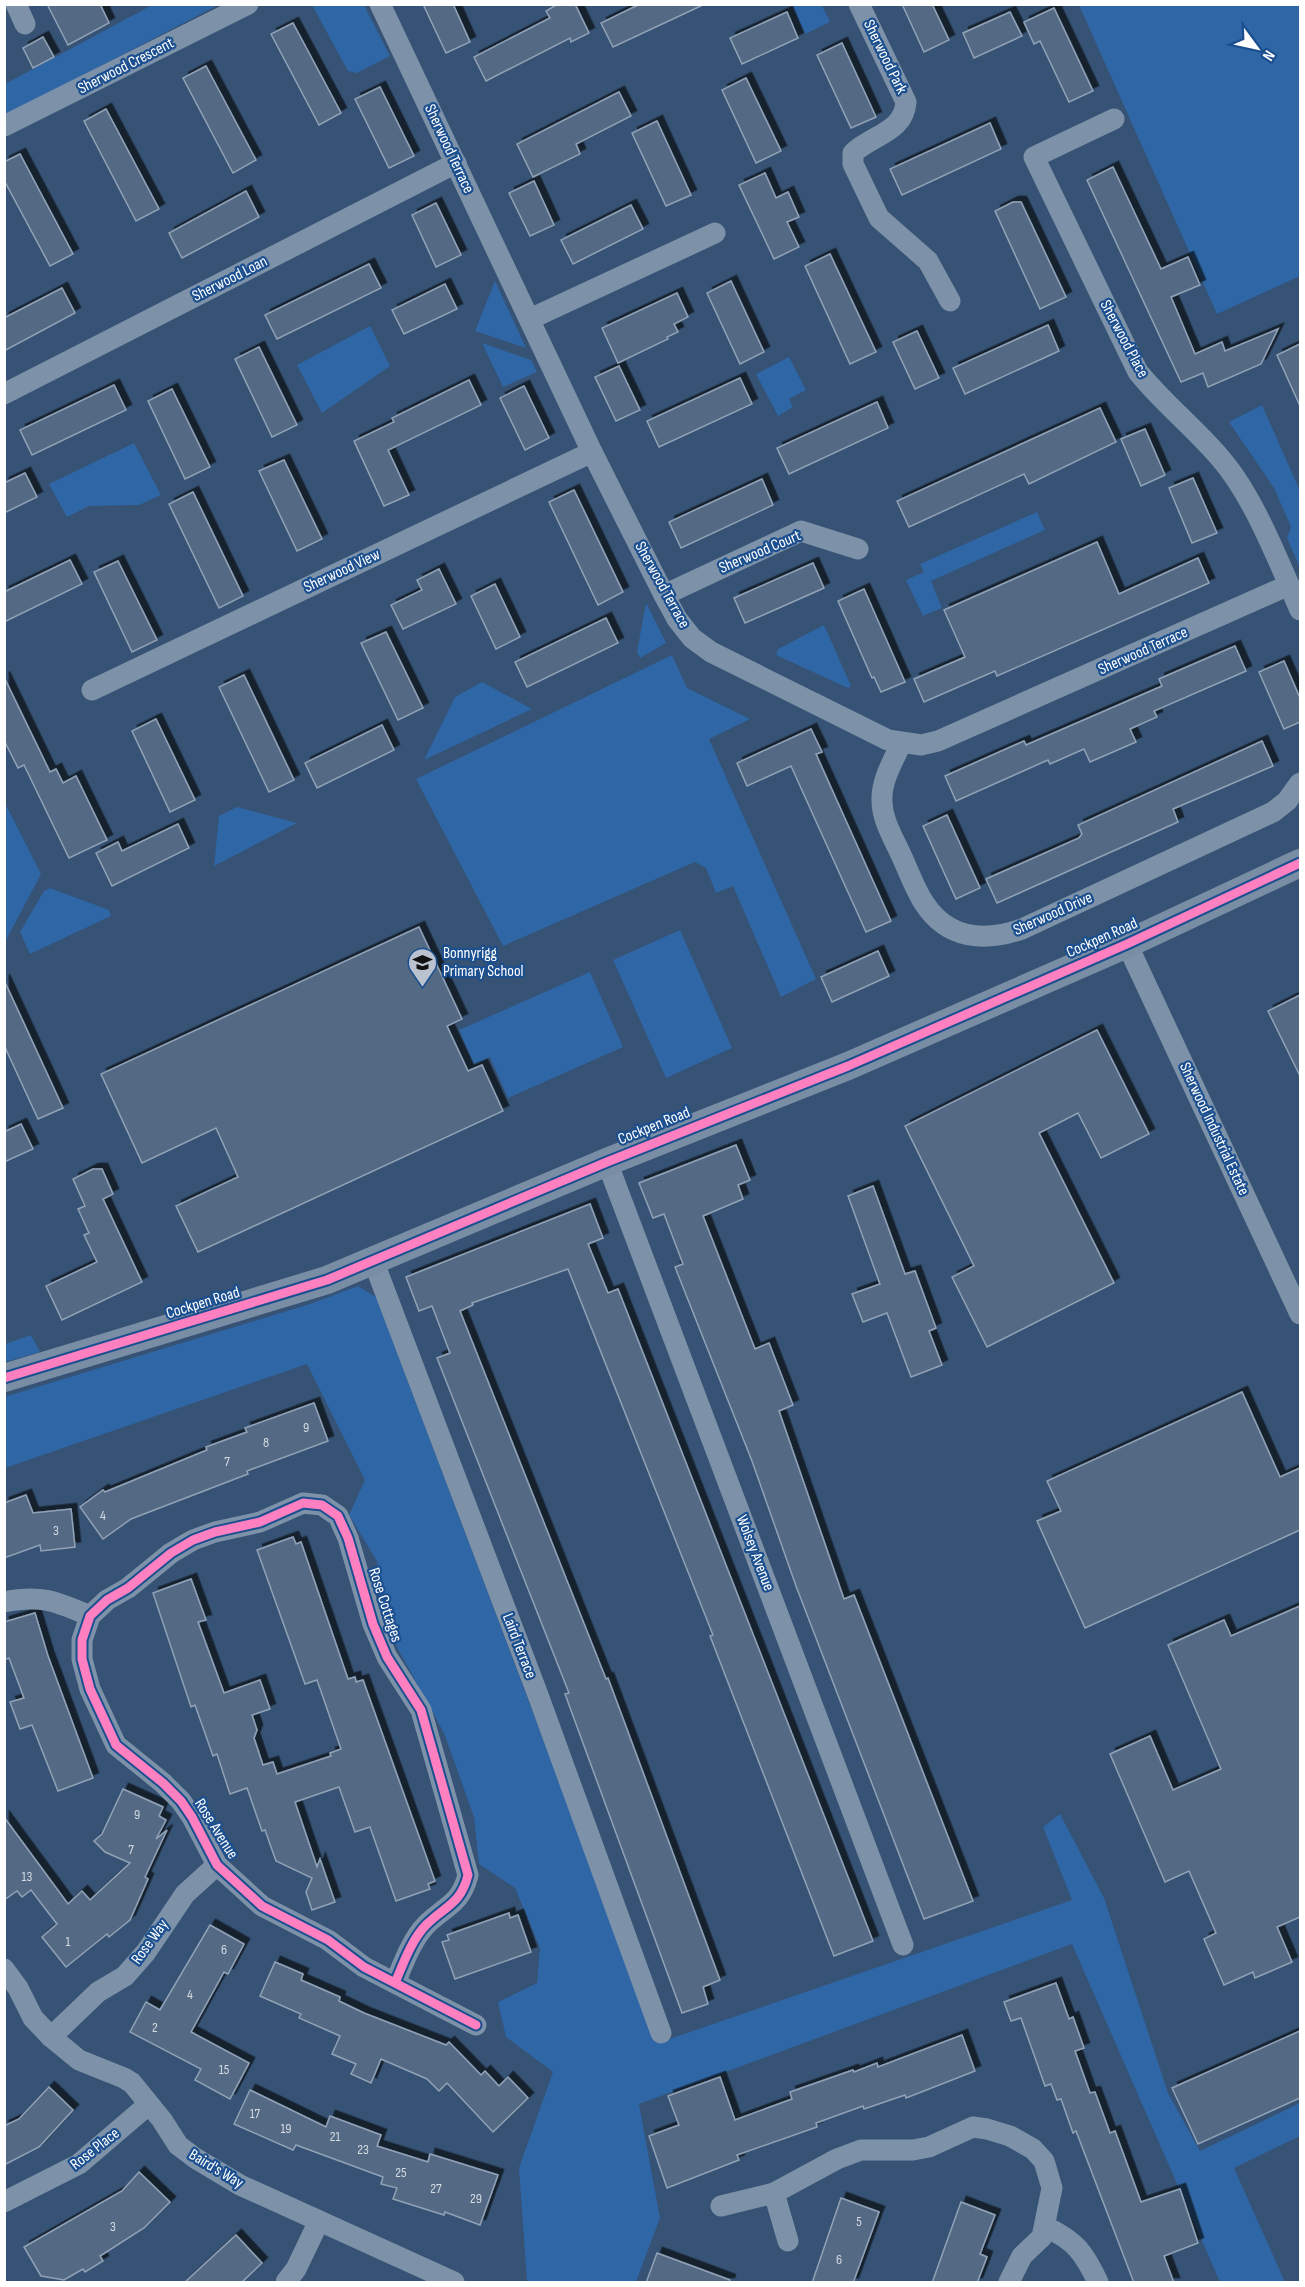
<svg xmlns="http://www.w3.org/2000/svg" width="1305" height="2287" viewBox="0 0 1305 2287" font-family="'Sofia Sans Condensed',sans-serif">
	<defs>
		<filter id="shadow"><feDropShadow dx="5.5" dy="-5.5" stdDeviation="0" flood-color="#0009"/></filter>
	</defs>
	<rect width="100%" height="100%" fill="#365274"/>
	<g fill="#2f66a5">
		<polygon points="154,4 218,5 5,116 5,84"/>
		<polygon points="312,5 364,5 390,56 357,73 348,71"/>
		<polygon points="792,5 822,5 830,22 805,34"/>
		<polygon points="1079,5 1300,5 1300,276 1217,314"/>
		<polygon points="495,281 526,348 475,331"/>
		<polygon points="370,326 390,366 322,413 297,365"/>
		<polygon points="482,343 531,360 537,372 503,387"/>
		<polygon points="789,357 806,390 789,399 793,407 778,416 756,374"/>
		<polygon points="1262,405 1300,491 1300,568 1287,538 1291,527 1274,488 1229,422"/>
		<polygon points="134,443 161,495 139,505 89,506 67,517 49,484"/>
		<polygon points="1037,512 1045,530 931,581 942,608 923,616 906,580 924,572 920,564"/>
		<polygon points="646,603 666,643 640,658 637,652"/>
		<polygon points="824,625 851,686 848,688 776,655 778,649"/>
		<polygon points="672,655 687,688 750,719 709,739 816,979 781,997 733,886 716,893 706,868 695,862 503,946 416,779"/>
		<polygon points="482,682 532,709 424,760 455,697"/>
		<polygon points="5,803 41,874 5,942"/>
		<polygon points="237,807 297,823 214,866 219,816"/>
		<polygon points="50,888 109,910 111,916 30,954 20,932 44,891"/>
		<polygon points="680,930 732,1048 666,1078 613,960"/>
		<polygon points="590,972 623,1047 508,1098 490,1057 474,1064 459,1030"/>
		<polygon points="358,1286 376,1297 658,2043 1072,1900 1043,1827 1060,1814 1104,1898 1168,2093 1200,2151 1300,2103 1300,2136 1234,2168 1285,2282 1220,2282 1072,1944 639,2104 660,2218 636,2282 527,2282 519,2168 553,2072 506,2037 498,2002 537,1983 540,1948 515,1888 479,1864 474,1817 444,1733 382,1620 377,1561 349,1515 365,1480 307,1364 5,1468 4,1397 310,1304"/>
		<polygon points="31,1335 40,1352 5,1362 5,1344"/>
	</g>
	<g fill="#526984" stroke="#92a2b6" stroke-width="1.5" filter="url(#shadow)">
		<polygon points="47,4 100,4 109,23 68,45"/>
		<polygon points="423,4 453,4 470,42 446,53"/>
		<polygon points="558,4 575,4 589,33 571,42 570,38 486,81 474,57 550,18 546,11"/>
		<polygon points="640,4 705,4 613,47 601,23"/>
		<polygon points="902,4 932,4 949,40 924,52"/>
		<polygon points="1054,8 1093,91 1069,102 1040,41 1034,44 1024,22"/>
		<polygon points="787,12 798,38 742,64 730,38"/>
		<polygon points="1010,12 1022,36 974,58 963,33"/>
		<polygon points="293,23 341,113 319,125 271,34"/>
		<polygon points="43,37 54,57 33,68 23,48"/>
		<polygon points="842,43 876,117 851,128 817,55"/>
		<polygon points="206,66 256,160 233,173 183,78"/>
		<polygon points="746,78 781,151 756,163 722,90"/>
		<polygon points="380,87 414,156 389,168 355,99"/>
		<polygon points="619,92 631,116 576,144 580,154 533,177 517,144"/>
		<polygon points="106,109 159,209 136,221 84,121"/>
		<polygon points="657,121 691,195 666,206 632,133"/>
		<polygon points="990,123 1001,149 902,195 890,169"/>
		<polygon points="20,154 73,254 50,266 4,180 4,162"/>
		<polygon points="1113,167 1161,269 1188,257 1200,285 1171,297 1195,354 1222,342 1225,351 1278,329 1261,364 1208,387 1203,373 1181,382 1087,180"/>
		<polygon points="765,173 776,198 788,192 799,217 787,222 799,247 774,259 739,185"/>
		<polygon points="534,181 554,225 530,236 509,193"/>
		<polygon points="246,191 259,217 182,258 169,233"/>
		<polygon points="1013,202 1021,202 1066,297 1040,309 995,211"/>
		<polygon points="436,203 461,255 436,267 412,215"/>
		<polygon points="631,205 643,229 573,264 561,240"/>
		<polygon points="830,254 876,352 850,364 805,266"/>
		<polygon points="369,264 381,288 277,339 265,315"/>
		<polygon points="731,281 764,352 740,364 707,293"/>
		<polygon points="445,284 457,309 404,334 392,310"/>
		<polygon points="62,288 75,313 4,351 4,318"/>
		<polygon points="677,293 688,317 674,324 678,332 667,337 668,339 618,363 602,328"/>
		<polygon points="1048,325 1059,351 965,394 953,368"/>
		<polygon points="917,331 939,378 915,389 893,342"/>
		<polygon points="1300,344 1300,406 1277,355"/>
		<polygon points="259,347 297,425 272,437 235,359"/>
		<polygon points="619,366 640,410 616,421 595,377"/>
		<polygon points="740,378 752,404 659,447 647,421"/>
		<polygon points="469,380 481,405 388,450 409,495 384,506 354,441 394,422 392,418"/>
		<polygon points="114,385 126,410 32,455 20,430"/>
		<polygon points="524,386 549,438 525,450 500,398"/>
		<polygon points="172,389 210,467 185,479 148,401"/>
		<polygon points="877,402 888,428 789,474 777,448"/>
		<polygon points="1100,408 1116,442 1029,484 1024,474 909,527 897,501"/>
		<polygon points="1145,429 1165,475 1141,486 1121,439"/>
		<polygon points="284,460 322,539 297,551 259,471"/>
		<polygon points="25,473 37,497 4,513 4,483"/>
		<polygon points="1193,478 1217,533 1192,543 1169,488"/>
		<polygon points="762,479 773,505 681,548 669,522"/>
		<polygon points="574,490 623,592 598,605 549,502"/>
		<polygon points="193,492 243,596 219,608 169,504"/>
		<polygon points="1097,542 1119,594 1198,558 1209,583 997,676 995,671 924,702 914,679 965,657 944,610"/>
		<polygon points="70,560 82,584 4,622 4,592"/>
		<polygon points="118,561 157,640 132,652 94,572"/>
		<polygon points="813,563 824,588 745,623 734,598"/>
		<polygon points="439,569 456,604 403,629 391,605 422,590 417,580"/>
		<polygon points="495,584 520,637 496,649 471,596"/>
		<polygon points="864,589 905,682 881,692 874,677 872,678 838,601"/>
		<polygon points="606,618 618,643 527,687 515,662"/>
		<polygon points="386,632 423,708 398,720 361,643"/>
		<polygon points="1235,646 1246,671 1154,711 1157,717 1130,729 1136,742 1090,762 1084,749 1050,764 1048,760 956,801 945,776 1024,741 1026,745 1162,686 1159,679"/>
		<polygon points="1284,661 1300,698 1300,722 1284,729 1259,672"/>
		<polygon points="244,675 294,780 269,792 219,687"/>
		<polygon points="4,677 50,772 56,769 63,783 76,776 107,840 69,858 24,765 18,768 4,740"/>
		<polygon points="156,719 195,800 170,812 132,731"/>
		<polygon points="382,725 394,750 317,788 305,763"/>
		<polygon points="811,729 822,752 816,754 891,921 866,932 791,766 747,786 737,763"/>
		<polygon points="1262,741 1273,766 1173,809 1178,822 997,903 986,879 1079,838 1082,834 1078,825"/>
		<polygon points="947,815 980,888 956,899 923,826"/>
		<polygon points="178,824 189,848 112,886 96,853 118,842 122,851"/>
		<polygon points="419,927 462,1019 447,1026 468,1071 482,1065 503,1111 198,1252 176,1206 238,1177 216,1128 142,1163 101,1074"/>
		<polygon points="878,951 889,976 832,1002 821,977"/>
		<polygon points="4,980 63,1108 38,1119 4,1045"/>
		<polygon points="1300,995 1300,1076 1268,1011"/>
		<polygon points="1097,1030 1149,1134 1101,1158 1078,1113 1039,1133 1114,1283 987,1347 952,1277 974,1266 905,1126"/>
		<polygon points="21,1124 33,1149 4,1162 4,1132"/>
		<polygon points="736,1145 750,1180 738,1185 743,1199 703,1216 755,1349 769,1343 793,1405 779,1411 844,1599 854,1595 973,1901 924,1919 796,1586 752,1461 675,1267 683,1264 664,1214 653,1218 639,1183"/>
		<polygon points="93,1169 102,1169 113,1194 103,1199 142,1282 62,1320 46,1286 97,1262 84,1235 89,1233 78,1209 85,1206 73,1179"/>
		<polygon points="873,1186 905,1274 915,1271 936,1328 929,1331 942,1365 911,1377 887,1313 863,1322 852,1294 880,1284 848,1196"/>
		<polygon points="590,1204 603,1238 588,1244 608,1293 618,1289 873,1941 834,1956 710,1636 713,1635 568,1269 472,1303 473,1305 460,1311 606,1679 608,1678 720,1980 703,1987 708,2004 682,2013 565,1694 569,1693 437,1358 450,1353 432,1306 419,1311 406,1277"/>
		<polygon points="1242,1392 1280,1477 1300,1468 1300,1530 1085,1628 1037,1521 1061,1511 1047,1481"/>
		<polygon points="314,1403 328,1441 247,1471 248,1474 131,1519 103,1539 80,1507 103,1490 105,1492 207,1450 206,1447 247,1432 245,1428"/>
		<polygon points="26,1495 33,1513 71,1509 75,1547 41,1551 40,1545 4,1558 4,1503"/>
		<polygon points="293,1537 296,1544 301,1542 348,1679 355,1677 356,1682 363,1680 435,1881 428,1884 430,1889 396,1901 370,1827 355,1832 339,1787 295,1802 317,1867 320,1859 335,1902 312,1910 306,1892 312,1878 276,1861 265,1830 262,1831 247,1788 230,1794 217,1754 213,1756 195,1705 191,1707 153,1593 191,1579 206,1620 198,1622 224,1693 260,1680 270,1709 252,1715 257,1730 254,1738 263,1765 273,1762 277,1774 331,1756 330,1753 341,1749 317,1680 305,1684 257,1550"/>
		<polygon points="1300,1606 1300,1917 1277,1927 1292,1962 1255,1978 1253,1972 1224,1985 1204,1939 1216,1933 1189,1871 1165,1882 1110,1754 1150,1736 1173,1790 1221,1769 1168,1645 1224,1620 1231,1636"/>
		<polygon points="35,1613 48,1656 93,1778 58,1791 32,1725 20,1729 10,1702 24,1698 9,1658 4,1660 4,1622"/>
		<polygon points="123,1789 163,1807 159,1816 166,1820 156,1839 167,1830 145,1877 148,1879 130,1920 109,1937 107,1934 66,1967 42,1937 57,1924 31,1890 22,1897 17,1891 4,1900 4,1817 68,1904 82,1891 90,1900 130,1863 105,1852 94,1841 102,1834"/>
		<polygon points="509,1913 510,1918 518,1915 531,1952 455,1979 442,1942 449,1940 447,1935"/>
		<polygon points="210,1925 244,1944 228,1974 224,1972 191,2032 249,2063 230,2099 195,2080 201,2069 130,2032 146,2002 160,2010"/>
		<polygon points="275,1962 303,1974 301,1980 340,1997 339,2001 364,2013 446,2045 449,2042 481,2075 485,2071 499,2086 508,2077 528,2098 493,2132 447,2083 439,2091 427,2079 381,2059 371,2083 351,2074 356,2064 332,2054 340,2036 299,2018 301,2014 260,1996"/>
		<polygon points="1056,1983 1069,2019 1073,2017 1084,2048 1075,2051 1090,2093 1095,2092 1110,2133 1115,2131 1141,2202 1180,2189 1198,2243 1164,2256 1174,2283 1134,2283 1076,2131 1073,2133 1061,2099 1057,2100 1051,2084 1045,2086 1021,2018 1011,2021 1004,2002"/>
		<polygon points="1300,2031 1300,2098 1198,2144 1172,2088"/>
		<polygon points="962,2035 975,2071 906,2098 905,2095 864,2109 863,2106 816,2123 817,2127 737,2155 739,2160 667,2188 649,2136 679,2125 668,2096 720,2077 735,2120 792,2099 790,2092 853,2070 854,2072 877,2063 878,2067"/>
		<polygon points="49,2087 73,2110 39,2147 4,2165 4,2126 19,2119"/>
		<polygon points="250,2090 326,2127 330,2116 381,2135 377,2146 428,2162 430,2154 498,2175 480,2225 445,2212 444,2215 393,2199 397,2188 381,2184 383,2177 296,2145 293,2150 234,2124"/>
		<polygon points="139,2172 170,2202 144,2228 100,2256 103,2261 85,2272 83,2269 64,2280 41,2276 24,2247 122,2191"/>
		<polygon points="841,2198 879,2212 853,2283 812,2283"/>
		<polygon points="961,2202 995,2215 980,2254 987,2257 977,2283 932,2283"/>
		<polygon points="236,2235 262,2263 241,2283 184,2283"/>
		<polygon points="657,2253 730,2280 729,2283 646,2283"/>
	</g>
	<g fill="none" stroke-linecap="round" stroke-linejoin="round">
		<g stroke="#7d92a8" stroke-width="21">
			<polyline points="16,4 25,24"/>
			<polyline points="380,4 592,452 664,595 677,619 692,638 711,652 888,740 921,745 938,741 1289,585"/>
			<path d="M859 4 906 102C904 132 872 135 853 153V164L879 218 928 261 950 301"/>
			<path d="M1114 119 1034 157 1138 372C1165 405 1196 429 1221 459 1254 497 1279 563 1300 610"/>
			<polyline points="4,126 248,4"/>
			<polyline points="530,319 715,233"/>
			<polyline points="4,394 456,163"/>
			<polyline points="664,595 801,531 858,549"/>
			<polyline points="92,690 592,452"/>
			<path d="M901 744C893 761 881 781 882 801 882 820 894 839 902 857 909 872 915 889 924 903 948 940 985 942 1022 929L1273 812 1287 801 1300 783"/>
			<polyline points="1127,944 1300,1314"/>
			<polyline points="607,1162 903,1945"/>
			<polyline points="373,1260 538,1695 661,2033"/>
			<path d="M4 1602C42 1594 57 1602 90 1616"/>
			<polyline points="4,1969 18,1988 33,2018 51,2037 79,2060 124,2078 132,2083 162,2120 178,2145 195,2158 240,2185 454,2282"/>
			<path d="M395 1983C403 1964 412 1939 426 1925 445 1906 461 1904 468 1875L421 1710 387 1657 373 1624 348 1538 338 1516 322 1505 303 1503 260 1522 215 1532 193 1540 171 1553 128 1588 107 1600 90 1616 82 1640V1659L90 1689 116 1745 163 1783 181 1801 192 1817 217 1865 262 1906 328 1940 364 1967 476 2025"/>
			<polyline points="51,2037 98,1992 125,1976 146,1952 185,1894 217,1865"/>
			<polyline points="774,2193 788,2241"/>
			<polyline points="4,2202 79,2164 148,2105"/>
			<polyline points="721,2206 774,2193 837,2159 861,2150 913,2150 929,2147 973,2127 987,2129 1010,2136 1033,2149 1044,2161 1052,2188 1042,2237 1022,2256 1009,2282"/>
			<path d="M1046 2227C1076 2241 1084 2253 1098 2282"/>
			<polyline points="286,2282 296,2269 319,2221"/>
		</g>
		<polyline stroke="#798da4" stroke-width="28" points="4,1378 327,1280 607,1162 848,1066 1127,944 1300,863"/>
		<defs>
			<g id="cycleway">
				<polyline points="4,1378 327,1280 607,1162 848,1066 1127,944 1300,863"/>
				<path d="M395 1983C403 1964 412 1939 426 1925 445 1906 461 1904 468 1875L421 1710 387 1657 373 1624 348 1538 338 1516 322 1505 303 1503 260 1522 215 1532 193 1540 171 1553 128 1588 107 1600 90 1616 82 1640V1659L90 1689 116 1745 163 1783 181 1801 192 1817 217 1865 262 1906 328 1940 364 1967 476 2025"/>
			</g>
		</defs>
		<use href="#cycleway" stroke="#1b4f8f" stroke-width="13"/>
		<use href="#cycleway" stroke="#ff80c0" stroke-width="9"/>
	</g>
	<defs>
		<symbol id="school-pin" viewBox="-11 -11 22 30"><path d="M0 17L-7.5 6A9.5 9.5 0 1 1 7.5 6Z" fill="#b9c2ce" stroke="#1b4f8f"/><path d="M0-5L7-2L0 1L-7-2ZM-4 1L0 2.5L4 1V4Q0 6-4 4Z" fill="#111"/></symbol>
	</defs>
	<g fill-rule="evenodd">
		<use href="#school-pin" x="406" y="946" width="33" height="45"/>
	</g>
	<g text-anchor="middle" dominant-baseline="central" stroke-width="4.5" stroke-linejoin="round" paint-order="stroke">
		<g font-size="14" fill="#d4dae0">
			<text x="306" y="1427">9</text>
			<text x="266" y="1442">8</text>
			<text x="227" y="1461">7</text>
			<text x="103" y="1515">4</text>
			<text x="56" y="1530">3</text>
			<text x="137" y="1814">9</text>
			<text x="131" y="1849">7</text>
			<text x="27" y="1876">13</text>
			<text x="68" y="1941">1</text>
			<text x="224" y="1949">6</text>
			<text x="190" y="1994">4</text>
			<text x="155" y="2027">2</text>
			<text x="224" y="2069">15</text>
			<text x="255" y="2113">17</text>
			<text x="286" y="2128">19</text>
			<text x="335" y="2136">21</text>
			<text x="363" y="2149">23</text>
			<text x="401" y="2172">25</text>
			<text x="436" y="2188">27</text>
			<text x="476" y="2198">29</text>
			<text x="859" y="2221">5</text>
			<text x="113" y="2226">3</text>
			<text x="839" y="2259">6</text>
		</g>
		<g font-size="16" fill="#fff" stroke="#1b4f8f">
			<text transform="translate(885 57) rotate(64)">Sherwood Park</text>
			<text transform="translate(126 66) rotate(-27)">Sherwood Crescent</text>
			<text transform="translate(449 149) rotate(65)">Sherwood Terrace</text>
			<text transform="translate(230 279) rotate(-27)">Sherwood Loan</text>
			<text transform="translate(1124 339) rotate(62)">Sherwood Place</text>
			<text transform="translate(760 552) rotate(-23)">Sherwood Court</text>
			<text transform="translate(342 571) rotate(-25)">Sherwood View</text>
			<text transform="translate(662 585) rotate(61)">Sherwood Terrace</text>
			<text transform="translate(1143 651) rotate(-24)">Sherwood Terrace</text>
			<text transform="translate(1053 914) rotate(-24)">Sherwood Drive</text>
			<text transform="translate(1102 938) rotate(-24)">Cockpen Road</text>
			<text transform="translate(654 1126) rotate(-22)">Cockpen Road</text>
			<text transform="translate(1214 1129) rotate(65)">Sherwood Industrial Estate</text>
			<text transform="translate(203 1303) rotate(-17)">Cockpen Road</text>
			<text transform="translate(755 1553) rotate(69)">Wolsey Avenue</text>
			<text transform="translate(385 1605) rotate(72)">Rose Cottages</text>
			<text transform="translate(519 1646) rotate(69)">Laird Terrace</text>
			<text transform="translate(216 1829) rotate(58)">Rose Avenue</text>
			<text transform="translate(150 1942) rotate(-54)">Rose Way</text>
			<text transform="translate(95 2149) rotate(-38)">Rose Place</text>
			<text transform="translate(216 2169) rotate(31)">Baird's Way</text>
		</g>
		<g font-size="16" fill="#fff" stroke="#1b4f8f" text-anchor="start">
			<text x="443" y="953">Bonnyrigg<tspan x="443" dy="18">Primary School</tspan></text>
		</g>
	</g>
	<rect width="1305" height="2287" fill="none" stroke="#ffffff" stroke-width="12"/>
	<g transform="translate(1257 48) rotate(123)" stroke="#1b4f8f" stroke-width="4.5" paint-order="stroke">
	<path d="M0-4.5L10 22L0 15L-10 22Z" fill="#ffffff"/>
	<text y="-9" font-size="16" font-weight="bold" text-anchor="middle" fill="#ffffff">N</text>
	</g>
</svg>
